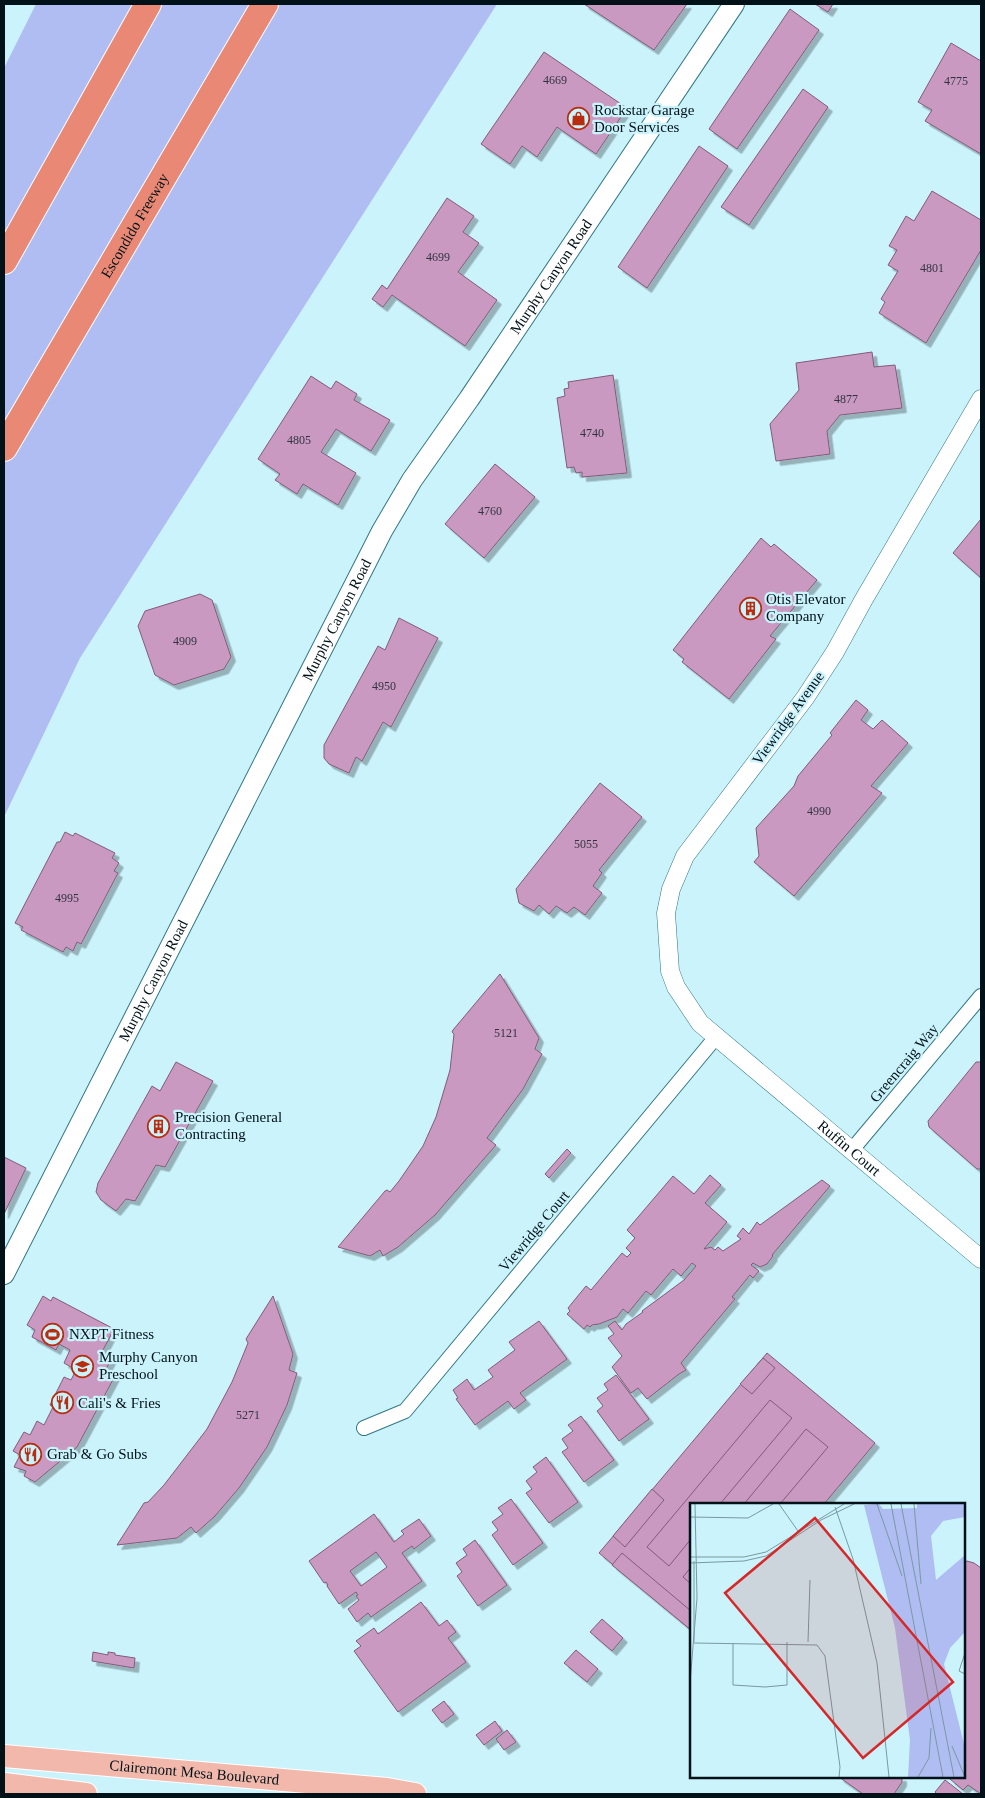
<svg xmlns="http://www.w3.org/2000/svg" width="985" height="1798" viewBox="0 0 985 1798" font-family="Georgia,serif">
	<defs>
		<filter id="shadow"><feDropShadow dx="4.5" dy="4.5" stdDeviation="0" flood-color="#0004"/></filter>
	</defs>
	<rect width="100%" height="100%" fill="#cbf3fc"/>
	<polygon fill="#afbdf2" points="36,4 497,4 80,658 4,817 4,68"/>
	<g fill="#ca99c1" stroke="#825a7b" fill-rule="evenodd" filter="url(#shadow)">
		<polygon points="584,4 687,4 654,50"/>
		<polygon points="815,4 833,4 828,12"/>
		<polygon points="790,9 819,30 737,149 709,129"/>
		<polygon points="951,43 981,61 981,154 925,121 932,110 918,102"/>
		<polygon points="544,52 627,108 596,154 557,127 537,157 522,146 510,164 481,144"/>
		<polygon points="803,89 828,107 749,225 721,207"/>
		<polygon points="699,146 728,166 647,288 618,267"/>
		<polygon points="932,191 981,220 981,250 926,343 879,313 885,302 881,299 898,271 888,265 897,250 889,246 906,216 914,221"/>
		<polygon points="447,198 474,216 463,232 479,243 458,272 497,300 465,346 392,295 383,307 372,299 382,285 387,289"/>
		<polygon points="872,352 874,367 895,365 902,408 840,415 827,431 830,454 776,461 770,424 799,390 796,363"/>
		<polygon points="613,375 627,473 582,477 582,472 576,473 574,467 567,468 557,398 565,396 564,389 569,388 568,382"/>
		<polygon points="311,376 331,389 336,381 357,394 354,400 390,420 371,451 336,429 321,452 356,473 338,505 303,484 297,494 275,480 280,474 258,459"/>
		<polygon points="495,464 535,497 484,558 445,524"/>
		<polygon points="981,519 981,578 953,553"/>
		<polygon points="761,538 771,547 774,544 817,580 770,636 776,639 729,699 682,662 684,659 673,650"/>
		<polygon points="200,594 212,600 231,657 224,669 174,685 155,675 138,626 145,611"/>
		<polygon points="399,618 438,638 391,727 383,722 362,761 356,757 349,773 329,764 324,758 324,745 378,646 385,650"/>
		<polygon points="856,700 868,710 861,720 873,729 882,720 908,743 871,786 882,793 794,896 754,862 759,856 756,828 794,786 798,776 832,735 830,733"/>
		<polygon points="600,783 642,817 599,870 602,873 593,886 602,893 585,915 574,907 567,913 556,906 549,914 539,905 534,911 519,903 516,889"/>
		<polygon points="65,832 73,836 75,833 115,853 112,858 119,863 114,871 118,873 81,944 77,942 73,951 66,947 63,952 21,930 23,927 15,923 57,842 60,842"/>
		<polygon points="500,974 539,1038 535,1049 542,1054 523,1089 487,1138 496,1145 435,1215 398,1247 383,1256 380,1250 370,1256 338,1247 385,1191 387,1190 390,1192 399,1181 423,1146 436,1117 450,1070 454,1034 452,1032 453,1030"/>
		<polygon points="176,1062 213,1081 165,1167 156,1165 135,1201 126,1199 116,1211 101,1200 96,1192 98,1183 152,1086 160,1091"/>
		<polygon points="976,1062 981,1062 981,1169 977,1169 929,1127 928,1121"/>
		<polygon points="567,1149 571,1153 549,1178 545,1174"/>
		<polygon points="4,1157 26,1168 4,1214"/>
		<polygon points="710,1175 721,1185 705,1203 727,1222 704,1249 711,1247 715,1250 718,1247 723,1251 741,1239 737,1236 743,1228 749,1234 757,1222 760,1225 822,1180 830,1186 772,1255 773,1256 767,1264 760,1267 753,1263 751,1265 759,1271 753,1278 750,1275 732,1297 735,1299 681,1363 686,1370 679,1374 647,1399 638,1388 631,1393 612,1367 622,1356 608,1338 614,1334 608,1326 615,1321 622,1330 626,1324 643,1312 642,1311 684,1280 696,1266 692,1263 681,1276 673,1269 651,1295 646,1291 628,1313 623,1309 617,1317 599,1324 592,1325 590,1327 587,1325 584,1329 567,1314 570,1311 568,1308 586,1286 591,1290 622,1253 627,1257 631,1253 626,1248 635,1238 627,1230 673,1176 694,1194"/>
		<polygon points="43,1296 51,1301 53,1297 114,1329 102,1352 112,1358 106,1369 116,1374 77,1447 35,1482 24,1476 26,1471 14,1467 20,1455 13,1451 24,1432 30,1435 37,1421 44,1425 53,1407 50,1405 64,1377 71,1380 76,1370 64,1363 70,1350 59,1344 56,1350 32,1337 35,1330 27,1325"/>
		<polygon points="273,1296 293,1354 289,1370 297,1373 287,1405 267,1447 239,1488 215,1516 196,1533 191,1527 177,1538 117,1545 144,1503 148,1502 164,1485 207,1429 232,1382 248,1343 246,1339"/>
		<polygon points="539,1321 567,1359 520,1393 526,1400 514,1409 508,1401 475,1425 456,1399 458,1398 453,1390 467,1379 474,1390 493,1377 488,1370 515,1350 509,1342"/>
		<polygon points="767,1353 875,1443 824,1504 691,1504 691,1630 599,1553"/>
		<polygon points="763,1358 775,1368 752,1394 740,1384"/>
		<polygon points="616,1375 649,1419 619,1441 597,1411 603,1406 597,1398 608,1390 604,1384"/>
		<polygon points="770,1400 792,1418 720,1504 691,1504 691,1539 669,1566 647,1547"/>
		<polygon points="581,1416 614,1460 584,1482 562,1452 568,1448 562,1439 573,1431 568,1425"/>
		<polygon points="806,1429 828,1447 780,1504 744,1504"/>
		<polygon points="546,1457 578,1502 549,1523 526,1493 532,1489 526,1481 537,1472 533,1467"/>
		<polygon points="652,1489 664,1500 625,1547 613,1536"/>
		<polygon points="511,1499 543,1543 513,1565 492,1535 498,1530 492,1522 503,1514 498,1508"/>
		<path d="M374 1514 394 1542 404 1534 401 1531 419 1519 431 1536 414 1549 412 1546 402 1553 422 1581 371 1617 368 1613 357 1622 348 1609 359 1600 356 1596 358 1595 356 1592 339 1604 327 1586 328 1585 326 1582 324 1583 309 1561ZM376 1552 387 1567 361 1586 350 1571Z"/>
		<polygon points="475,1540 507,1585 478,1606 457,1576 462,1572 456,1563 467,1555 463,1549"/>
		<polygon points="622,1553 691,1611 691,1630 612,1565"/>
		<polygon points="967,1561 974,1563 981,1568 981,1794 968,1785 963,1790 950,1779 952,1777 964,1777 964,1563"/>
		<polygon points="691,1567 691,1584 683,1577"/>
		<polygon points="421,1602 439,1626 447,1620 456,1632 448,1638 466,1662 398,1712 354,1651 361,1646 356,1641 374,1628 378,1634"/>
		<polygon points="602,1619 623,1638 612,1651 590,1632"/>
		<polygon points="576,1650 598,1669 587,1682 564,1663"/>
		<polygon points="93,1652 108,1655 108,1652 115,1653 115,1655 135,1658 134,1668 92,1661"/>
		<polygon points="444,1701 454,1714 442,1723 432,1710"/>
		<polygon points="495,1721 502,1731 484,1745 476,1735"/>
		<polygon points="507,1730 516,1742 504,1750 496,1739"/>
		<polygon points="839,1777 902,1777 902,1782 894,1794 863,1794"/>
		<polygon points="945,1780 963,1794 937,1794 935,1792"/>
	</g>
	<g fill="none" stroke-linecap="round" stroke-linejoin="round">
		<defs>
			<g id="minor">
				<polyline points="851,1151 981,996"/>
				<polyline points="364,1428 405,1411 716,1037"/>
			</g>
			<g id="tertiary">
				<path id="s1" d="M981 399 864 599 835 652 805 698 685 856 671 889 666 913 670 971 676 987 700 1023 981 1259"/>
			</g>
			<g id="secondary">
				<path id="s2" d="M4 1274 382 531 412 480 469 399 734 4"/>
			</g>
			<g id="primary">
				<path id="s3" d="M4 1756 387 1789 415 1794"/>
				<polyline points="4,1784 86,1794"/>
			</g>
			<g id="motorway">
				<polyline points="4,261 148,4"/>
				<path id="s4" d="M4 448 265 4"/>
			</g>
		</defs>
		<use href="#minor" stroke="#337784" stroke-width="16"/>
		<use href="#tertiary" stroke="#337784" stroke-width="19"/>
		<use href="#secondary" stroke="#337784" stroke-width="22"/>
		<use href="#primary" stroke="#fff" stroke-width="24"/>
		<use href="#motorway" stroke="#fff" stroke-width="28"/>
		<use href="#minor" stroke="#fff" stroke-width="14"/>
		<use href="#tertiary" stroke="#fff" stroke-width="18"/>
		<use href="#secondary" stroke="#fff" stroke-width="20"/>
		<use href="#primary" stroke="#f2b8ac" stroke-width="22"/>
		<use href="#motorway" stroke="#e98874" stroke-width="26"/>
	</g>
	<defs>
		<symbol id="shop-ring" viewBox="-11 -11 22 22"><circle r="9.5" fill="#cbf3fc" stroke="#b82d10" stroke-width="1.5"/><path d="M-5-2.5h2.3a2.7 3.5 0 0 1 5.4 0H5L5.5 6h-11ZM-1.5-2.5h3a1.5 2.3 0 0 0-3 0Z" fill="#b82d10"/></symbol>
		<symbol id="building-ring" viewBox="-11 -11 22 22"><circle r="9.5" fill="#cbf3fc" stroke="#b82d10" stroke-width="1.5"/><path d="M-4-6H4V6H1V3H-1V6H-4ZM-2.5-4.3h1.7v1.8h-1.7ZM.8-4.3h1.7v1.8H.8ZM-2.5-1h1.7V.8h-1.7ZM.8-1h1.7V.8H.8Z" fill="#b82d10"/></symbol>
		<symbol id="stadium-ring" viewBox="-11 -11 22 22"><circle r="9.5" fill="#cbf3fc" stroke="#b82d10" stroke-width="1.5"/><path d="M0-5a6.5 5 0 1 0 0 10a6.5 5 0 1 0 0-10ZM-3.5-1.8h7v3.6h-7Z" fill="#b82d10"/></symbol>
		<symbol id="school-ring" viewBox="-11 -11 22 22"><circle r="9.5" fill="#cbf3fc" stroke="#b82d10" stroke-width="1.5"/><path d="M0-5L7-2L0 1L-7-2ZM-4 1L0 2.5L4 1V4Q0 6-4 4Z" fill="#b82d10"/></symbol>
		<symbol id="restaurant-ring" viewBox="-11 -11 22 22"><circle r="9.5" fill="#cbf3fc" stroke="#b82d10" stroke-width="1.5"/><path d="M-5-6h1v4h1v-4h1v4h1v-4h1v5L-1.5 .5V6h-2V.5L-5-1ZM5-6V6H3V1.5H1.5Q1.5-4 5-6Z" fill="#b82d10"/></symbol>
	</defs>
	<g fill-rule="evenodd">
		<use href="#shop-ring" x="566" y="106" width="25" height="25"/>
		<use href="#building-ring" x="738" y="596" width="25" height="25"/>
		<use href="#building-ring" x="146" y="1114" width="25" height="25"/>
		<use href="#stadium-ring" x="40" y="1322" width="25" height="25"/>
		<use href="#school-ring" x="70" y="1354" width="25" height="25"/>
		<use href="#restaurant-ring" x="50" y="1390" width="25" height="25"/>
		<use href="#restaurant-ring" x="18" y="1442" width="25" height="25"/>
	</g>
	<g text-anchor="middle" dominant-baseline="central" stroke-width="4.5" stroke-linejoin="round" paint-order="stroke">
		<g font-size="12" fill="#323442">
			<text x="555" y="80">4669</text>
			<text x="956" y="81">4775</text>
			<text x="438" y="257">4699</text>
			<text x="932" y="268">4801</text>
			<text x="846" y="399">4877</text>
			<text x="592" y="433">4740</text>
			<text x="299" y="440">4805</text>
			<text x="490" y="511">4760</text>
			<text x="185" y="641">4909</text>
			<text x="384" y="686">4950</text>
			<text x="819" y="811">4990</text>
			<text x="586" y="844">5055</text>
			<text x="67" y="898">4995</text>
			<text x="506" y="1033">5121</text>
			<text x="248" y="1415">5271</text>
		</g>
		<g font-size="15" fill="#001217" stroke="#cbf3fc" text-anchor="start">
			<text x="594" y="110">Rockstar Garage<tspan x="594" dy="17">Door Services</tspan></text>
			<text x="766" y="599">Otis Elevator<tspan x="766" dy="17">Company</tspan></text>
			<text x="175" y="1117">Precision General<tspan x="175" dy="17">Contracting</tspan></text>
			<text x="69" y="1334">NXPT Fitness</text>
			<text x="99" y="1357">Murphy Canyon<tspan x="99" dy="17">Preschool</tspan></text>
			<text x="78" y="1403">Cali's &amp; Fries</text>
			<text x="47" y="1454">Grab &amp; Go Subs</text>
		</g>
		<g font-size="15" fill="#001217" stroke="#cbf3fc">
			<text stroke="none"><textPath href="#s4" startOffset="258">Escondido Freeway</textPath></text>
			<text stroke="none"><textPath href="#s2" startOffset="1139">Murphy Canyon Road</textPath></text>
			<text stroke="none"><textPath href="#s2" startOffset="734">Murphy Canyon Road</textPath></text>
			<text transform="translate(788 718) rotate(-54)">Viewridge Avenue</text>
			<text stroke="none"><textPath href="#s2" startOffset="329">Murphy Canyon Road</textPath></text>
			<text transform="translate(904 1063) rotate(-50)">Greencraig Way</text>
			<text stroke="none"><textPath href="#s1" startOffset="919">Ruffin Court</textPath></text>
			<text transform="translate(534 1231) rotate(-50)">Viewridge Court</text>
			<text stroke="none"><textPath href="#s3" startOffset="191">Clairemont Mesa Boulevard</textPath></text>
		</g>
	</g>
	<g transform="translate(690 1503)">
		<rect width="275" height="275" fill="#cbf3fc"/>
		<path d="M189 1 193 6 227 5V1H275V14L253 18 241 33 246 77 275 52V129L260 145 254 161 275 245V274H218L220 237 205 125 174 2Z" fill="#afbdf2"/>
		<path fill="none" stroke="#7a99a0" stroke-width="1" d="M89 1 108 28M187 1 212 73M201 1 253 274M211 1 264 274M224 1 231 81M145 4 163 56 187 160 199 274M0 14 58 15 83 1M0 54H54L76 49 154 1M4 58V139M0 60 54 58 76 53 131 17 164 1M118 139 120 77M4 140 127 142 135 153 150 264 149 274M43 140V182L75 184 97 182V139M275 150 269 168 275 171M0 180 7 95 5 1M262 243 275 274M228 274 239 255 241 225"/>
		<path fill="#d62828" fill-opacity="0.15" stroke="#d62828" stroke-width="2.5" d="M125 15 263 179 173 255 35 90Z"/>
		<rect width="275" height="275" fill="none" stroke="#001217" stroke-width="2.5"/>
	</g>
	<rect width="985" height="1798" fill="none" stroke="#001217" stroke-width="10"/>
</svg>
